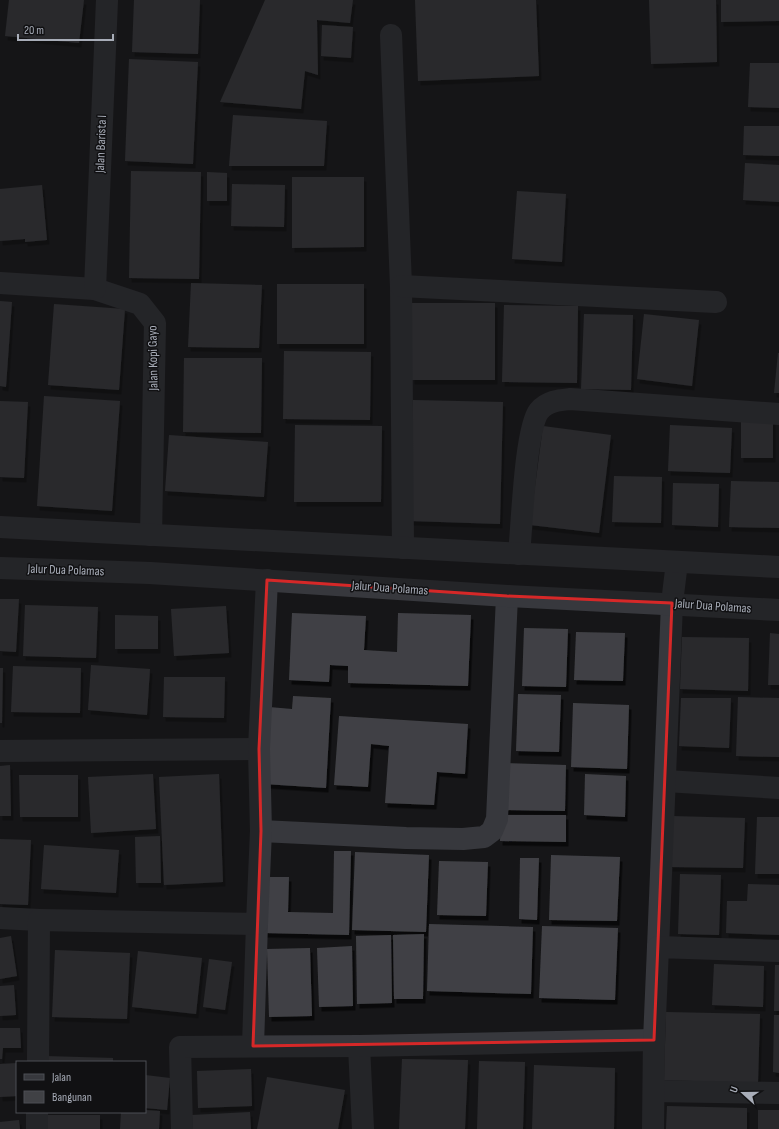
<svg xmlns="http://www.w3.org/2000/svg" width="779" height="1129" viewBox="0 0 779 1129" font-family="'Sofia Sans Condensed',sans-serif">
	<defs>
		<filter id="shadow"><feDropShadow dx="2.5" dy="4.5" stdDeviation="0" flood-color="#0009"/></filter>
	</defs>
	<rect width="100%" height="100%" fill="#161618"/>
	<g fill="#404145" filter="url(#shadow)">
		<polygon points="9,0 84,0 79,43 5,36"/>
		<polygon points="134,0 200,0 198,54 132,52"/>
		<polygon points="265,0 353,0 350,23 317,20 318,75 305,71 301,109 220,102"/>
		<polygon points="415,0 536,0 539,76 418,81"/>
		<polygon points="649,0 716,0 717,62 651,64"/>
		<polygon points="721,0 779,0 779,21 721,22"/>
		<polygon points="322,25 353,27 351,58 321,56"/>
		<polygon points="129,59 198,62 193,164 125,161"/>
		<polygon points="750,63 779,63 779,108 748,107"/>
		<polygon points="233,115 327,121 324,166 229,166"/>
		<polygon points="744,126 779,126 779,156 743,155"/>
		<polygon points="745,163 779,165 779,202 743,200"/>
		<polygon points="131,171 201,172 199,279 129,278"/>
		<polygon points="207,172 227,173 227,201 207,201"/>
		<polygon points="292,177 364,177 364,247 292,248"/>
		<polygon points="232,184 285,185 284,227 231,226"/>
		<polygon points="42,185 47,240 25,242 25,239 0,241 0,189"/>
		<polygon points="517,191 566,194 562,262 512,259"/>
		<polygon points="191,283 262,285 259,348 188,347"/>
		<rect x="277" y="284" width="87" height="60"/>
		<polygon points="0,301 12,302 6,387 0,386"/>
		<rect x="412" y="303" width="83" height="77"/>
		<polygon points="54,304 125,309 119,390 48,385"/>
		<polygon points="504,305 578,306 577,383 502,382"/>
		<polygon points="584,314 633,315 631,390 581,389"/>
		<polygon points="644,314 699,320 692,386 637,379"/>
		<polygon points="284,351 371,352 370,420 283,419"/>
		<polygon points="778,353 779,353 779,393 774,393"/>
		<polygon points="184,358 262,358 261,433 183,432"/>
		<polygon points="44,396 120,401 112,511 37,506"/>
		<polygon points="413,400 503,402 500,524 410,521"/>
		<polygon points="0,401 28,402 24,478 0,477"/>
		<rect x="741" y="420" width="32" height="38"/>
		<polygon points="295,425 382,426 381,502 294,502"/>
		<polygon points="670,425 732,428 730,473 668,471"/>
		<polygon points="543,426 611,435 599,533 530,525"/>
		<polygon points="169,435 268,442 264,497 165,491"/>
		<polygon points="614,476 662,477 661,523 612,522"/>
		<polygon points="731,481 779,482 779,528 729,527"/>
		<polygon points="673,483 719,484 718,527 672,525"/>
		<polygon points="0,599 19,599 16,652 0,651"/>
		<polygon points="25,605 98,607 96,658 23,656"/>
		<polygon points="226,606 229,653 174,656 171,609"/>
		<polygon points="292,613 366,616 364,650 397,652 398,613 471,615 468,686 348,683 348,666 330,665 329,682 289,680"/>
		<polygon points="115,615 158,616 158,649 115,649"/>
		<polygon points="524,628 568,629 566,687 522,686"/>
		<polygon points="576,632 625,633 623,681 574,680"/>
		<polygon points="770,633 779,634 779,685 768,685"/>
		<polygon points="682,637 749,638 748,691 680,689"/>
		<polygon points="91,665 150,669 147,715 88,710"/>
		<polygon points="13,666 81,668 80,713 11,712"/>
		<polygon points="0,668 3,668 2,723 0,723"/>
		<polygon points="164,677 225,677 224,718 163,717"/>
		<polygon points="518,694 561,695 559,752 516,751"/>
		<polygon points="293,696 331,698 326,788 264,784 269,707 292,709"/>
		<polygon points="738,697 779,698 779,757 736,756"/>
		<polygon points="681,698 731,698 729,748 679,746"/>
		<polygon points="573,703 629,705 627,769 571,767"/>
		<polygon points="339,716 468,724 465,774 437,772 434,805 385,803 389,746 371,744 368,787 334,785"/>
		<polygon points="501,763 566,765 565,811 500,810"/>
		<polygon points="10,765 11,816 0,816 0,766"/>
		<polygon points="153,774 156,829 91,833 88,777"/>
		<polygon points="219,774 223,882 164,885 159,777"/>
		<polygon points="585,774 626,776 625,817 584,815"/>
		<polygon points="19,775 78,775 78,817 20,817"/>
		<polygon points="501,815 566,815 566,842 500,841"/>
		<polygon points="671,816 745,818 743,868 670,867"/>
		<polygon points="757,817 779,817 779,874 755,874"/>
		<polygon points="160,836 161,883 136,883 135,837"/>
		<polygon points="0,839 31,840 28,905 0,904"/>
		<polygon points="44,845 119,850 116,893 41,889"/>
		<polygon points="334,851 351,851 349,935 264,933 265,877 289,877 288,912 333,913"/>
		<polygon points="355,852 429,855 426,932 352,930"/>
		<polygon points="551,855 620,857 617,921 549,920"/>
		<polygon points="520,858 539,858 537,920 519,919"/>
		<polygon points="439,861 488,862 486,916 437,915"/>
		<polygon points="680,874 721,875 719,935 678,934"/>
		<polygon points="748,884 779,885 779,935 726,933 727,901 747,901"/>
		<polygon points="429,924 533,927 531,994 427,991"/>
		<polygon points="542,926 618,928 615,1000 539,998"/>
		<polygon points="424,934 423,999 394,999 393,935"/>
		<polygon points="391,935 392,1003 357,1004 356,936"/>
		<polygon points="11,936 17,976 0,979 0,938"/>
		<polygon points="352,946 353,1006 319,1007 317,948"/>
		<polygon points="310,948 312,1016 269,1017 267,949"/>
		<polygon points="55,950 130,953 127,1019 52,1017"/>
		<polygon points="138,951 202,958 196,1014 132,1007"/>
		<polygon points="209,959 232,962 225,1010 203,1007"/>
		<polygon points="714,964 764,966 763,1007 712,1005"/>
		<polygon points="775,965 779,965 779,1011 774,1011"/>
		<polygon points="14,985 16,1015 0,1016 0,986"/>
		<polygon points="666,1012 760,1014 758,1083 664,1080"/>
		<polygon points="774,1015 779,1015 779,1073 773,1072"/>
		<polygon points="0,1028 20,1028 21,1048 3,1048 2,1059 0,1059"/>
		<polygon points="45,1056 113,1058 113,1062 44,1062"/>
		<polygon points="402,1059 468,1060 465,1129 399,1129"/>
		<polygon points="479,1061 525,1062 523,1129 477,1129"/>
		<polygon points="17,1063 17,1096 0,1097 0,1064"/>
		<polygon points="534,1065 615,1068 614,1129 532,1129"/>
		<polygon points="251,1069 252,1106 198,1108 197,1071"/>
		<polygon points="145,1075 170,1078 167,1110 145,1108"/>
		<polygon points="267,1077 345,1090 338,1129 257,1129"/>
		<polygon points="667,1106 747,1108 747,1129 666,1129"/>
		<polygon points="145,1110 160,1111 159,1129 120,1129 121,1112 145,1112"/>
		<rect x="758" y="1110" width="21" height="19"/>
		<polygon points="250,1112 251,1129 193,1129 192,1115"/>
		<rect x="45" y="1115" width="55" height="14"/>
		<polygon points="19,1120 20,1129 0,1129 0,1122"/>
	</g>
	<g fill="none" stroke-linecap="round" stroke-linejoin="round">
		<g stroke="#37383d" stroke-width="22">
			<polyline points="391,35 401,286 403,548"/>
			<polyline points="0,283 95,289 140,304 155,323 151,535"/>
			<polyline points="401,286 716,302"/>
			<polyline points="95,289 107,0"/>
			<path d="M519 554C522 526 525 429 539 411 547 401 560 400 570 399L779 414"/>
			<polyline points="0,751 259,749"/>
			<polyline points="666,781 779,788"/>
			<polyline points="261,831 406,838 463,839 484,837 492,831 497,819 507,596"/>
			<polyline points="0,918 39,920"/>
			<polyline points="658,947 672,603 677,562"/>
			<polyline points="253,1046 257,924"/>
			<polyline points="359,1046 363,1129"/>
			<polyline points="38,1062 39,920 257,924 261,831 259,749 267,580"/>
			<polyline points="654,1091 779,1093"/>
			<polyline points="37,1129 37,1112"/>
			<polyline points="182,1129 180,1047 359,1046 654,1040"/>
			<polyline points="653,1129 654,1040 658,947 779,951"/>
		</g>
		<g stroke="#37383d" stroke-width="22">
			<polyline points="0,527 779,567"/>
			<polyline points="0,568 150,573 507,596 779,610"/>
		</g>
	</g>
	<path d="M0 0H779V1129H0ZM267 580 507 596 672 603 654 1040 253 1046 261 831 259 749Z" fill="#161618" fill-opacity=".55" fill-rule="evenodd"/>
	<path fill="none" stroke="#d62828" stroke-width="3" stroke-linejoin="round" d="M267 580 507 596 672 603 654 1040 253 1046 261 831 259 749Z"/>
	<g text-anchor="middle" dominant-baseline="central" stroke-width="3" stroke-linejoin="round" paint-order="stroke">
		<g font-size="13" fill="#a8adb8" stroke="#111113">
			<text transform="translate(101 144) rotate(-88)">Jalan Barista I</text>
			<text transform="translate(153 358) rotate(-91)">Jalan Kopi Gayo</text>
			<text transform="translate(66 570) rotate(2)">Jalur Dua Polamas</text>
			<text transform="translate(390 588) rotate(4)">Jalur Dua Polamas</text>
			<text transform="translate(713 606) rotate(4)">Jalur Dua Polamas</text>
		</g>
	</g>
	<rect x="16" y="1061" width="130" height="52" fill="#111113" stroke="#4d4f55"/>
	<rect x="24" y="1074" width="20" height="6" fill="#37383d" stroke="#4d4f55"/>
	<text x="52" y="1081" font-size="12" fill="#a8adb8">Jalan</text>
	<rect x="24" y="1091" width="20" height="12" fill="#404145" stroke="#4d4f55"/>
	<text x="52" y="1101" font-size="12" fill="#a8adb8">Bangunan</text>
	<g transform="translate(743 1093) rotate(291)" stroke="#111113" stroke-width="3" paint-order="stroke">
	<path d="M0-3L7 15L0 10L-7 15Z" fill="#a8adb8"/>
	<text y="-6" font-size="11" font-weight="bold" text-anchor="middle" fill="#a8adb8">U</text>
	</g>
	<path d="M18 34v6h95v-6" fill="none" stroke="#a8adb8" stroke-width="2"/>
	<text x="24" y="34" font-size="12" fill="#a8adb8" stroke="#111113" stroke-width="3" paint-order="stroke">20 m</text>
</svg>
